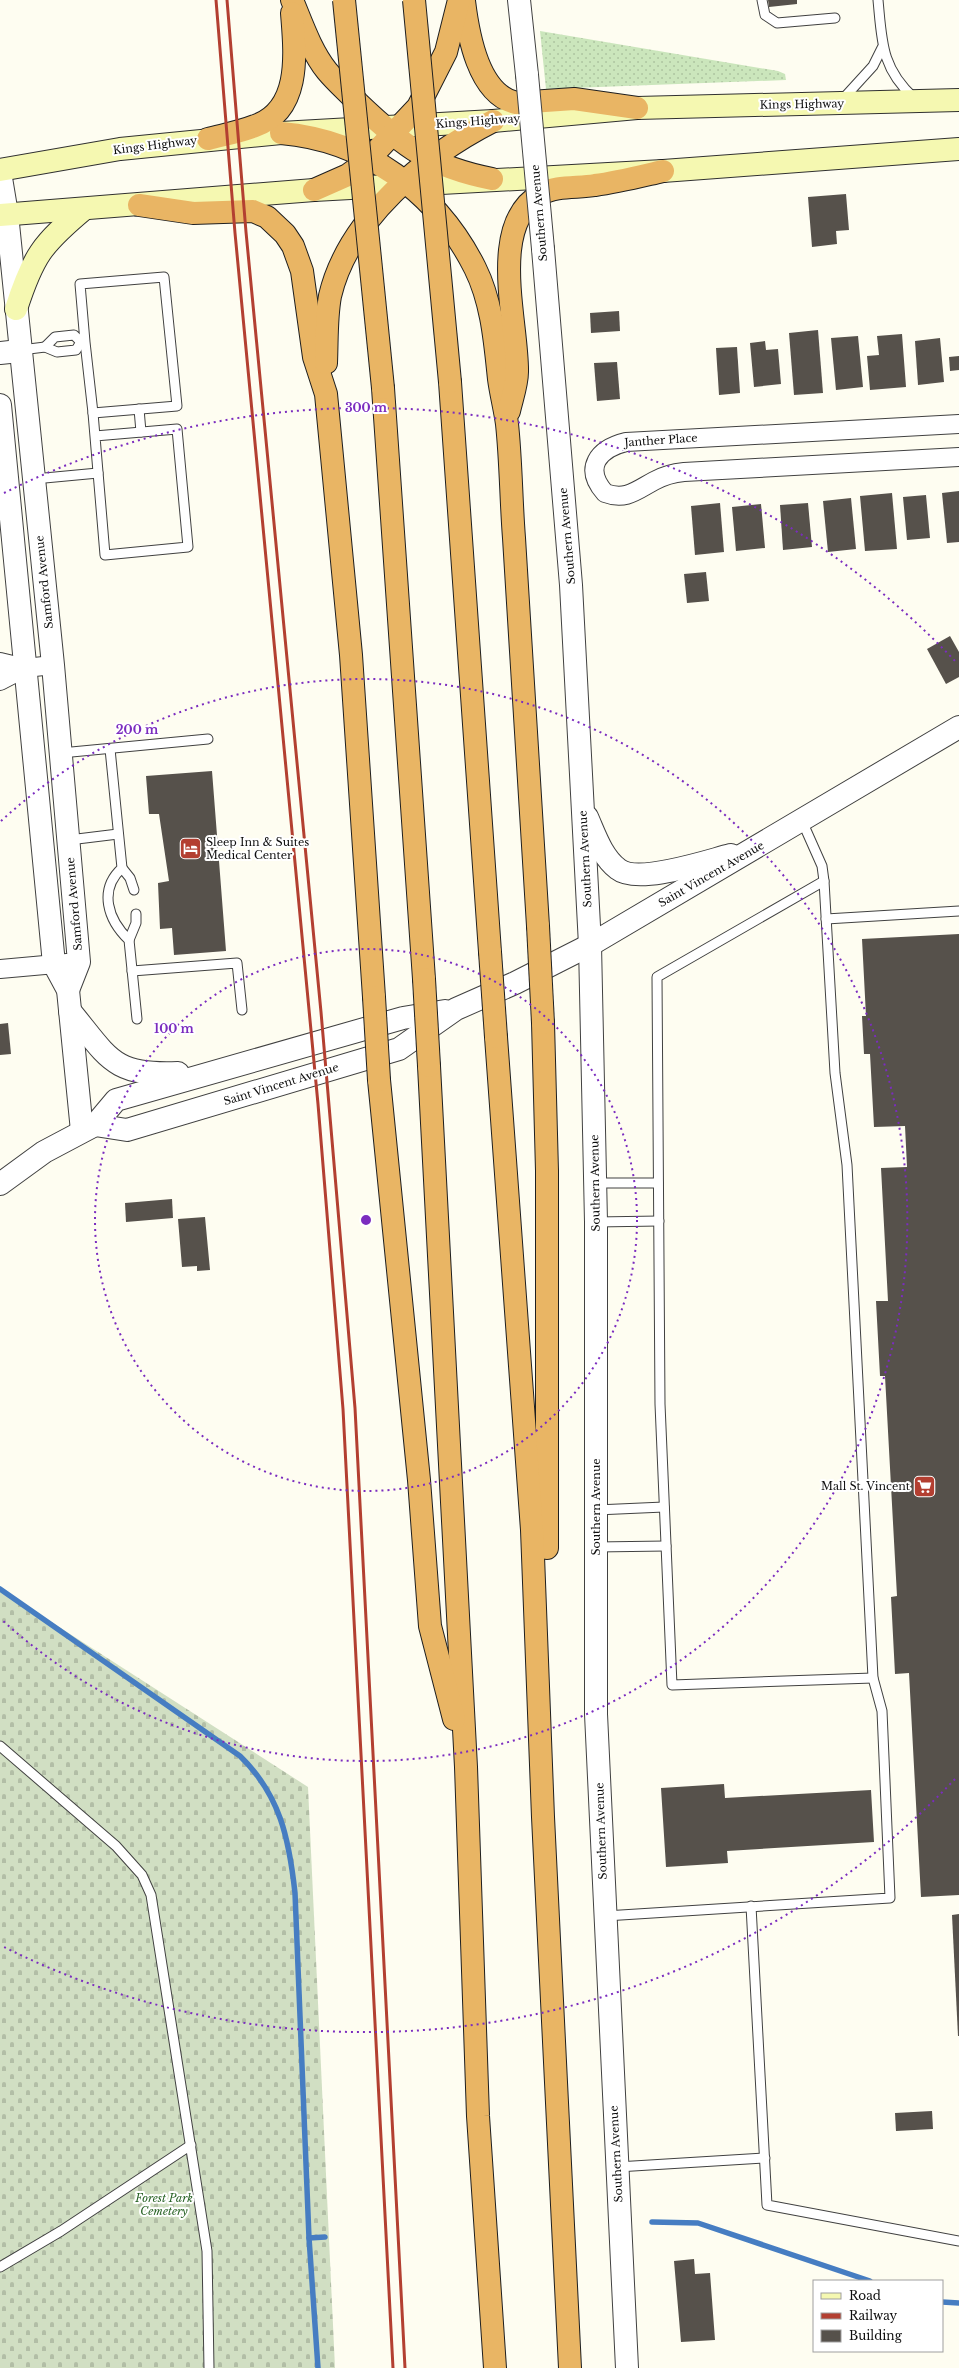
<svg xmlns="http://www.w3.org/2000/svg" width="959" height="2368" viewBox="0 0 959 2368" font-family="'Libre Baskerville',serif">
	<defs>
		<pattern id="grass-dots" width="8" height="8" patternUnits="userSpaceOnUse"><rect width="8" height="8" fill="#cbe6bc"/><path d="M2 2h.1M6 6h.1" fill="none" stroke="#adc4a0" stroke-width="1.8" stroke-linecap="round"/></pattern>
		<pattern id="cemetery-stones" width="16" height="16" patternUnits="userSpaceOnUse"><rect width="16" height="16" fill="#d1dfc3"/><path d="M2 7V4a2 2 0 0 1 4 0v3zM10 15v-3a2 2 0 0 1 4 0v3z" fill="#b2bea6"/></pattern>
	</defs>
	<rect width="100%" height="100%" fill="#fefdf1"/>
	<polygon fill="url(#grass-dots)" points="540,31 778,71 785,74 786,80 546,89"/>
	<polygon fill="url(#cemetery-stones)" points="0,1589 308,1787 335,2368 0,2368"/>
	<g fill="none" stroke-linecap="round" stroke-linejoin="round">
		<g stroke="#467dc2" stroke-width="5.5">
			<path d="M0 1589 240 1756C280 1795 289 1838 295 1893L309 2238 318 2368"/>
			<polyline points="652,2222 698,2223 870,2281"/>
			<polyline points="309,2238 325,2237"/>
			<polyline points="942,2302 959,2303"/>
		</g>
	</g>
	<g fill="#56514b">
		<polygon points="768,0 797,0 797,4 769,7"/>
		<polygon points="846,194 849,230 836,231 837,244 812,247 808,197"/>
		<polygon points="619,311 620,331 591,333 590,313"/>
		<polygon points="818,330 823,393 794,395 789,333"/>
		<polygon points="902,334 906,387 870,390 867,356 879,355 877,336"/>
		<polygon points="858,336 863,387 836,390 831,338"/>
		<polygon points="940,338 944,382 918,385 915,341"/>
		<polygon points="765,341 766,350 778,349 781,384 754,387 750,343"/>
		<polygon points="737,347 740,393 719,395 716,348"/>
		<polygon points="959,356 959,370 950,371 949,357"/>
		<polygon points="617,362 620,399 597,401 594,363"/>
		<polygon points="959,491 959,542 947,543 942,493"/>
		<polygon points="892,493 897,549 865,551 860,496"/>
		<polygon points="926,495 930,538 907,540 903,497"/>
		<polygon points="851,498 856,549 828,552 823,501"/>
		<polygon points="720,503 724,552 695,555 691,506"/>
		<polygon points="808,503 812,547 783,550 780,505"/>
		<polygon points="761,504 765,548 736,551 732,507"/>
		<polygon points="706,572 709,601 687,603 684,574"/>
		<polygon points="950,636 959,652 959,677 946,684 927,649"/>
		<polygon points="212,771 226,951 174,955 172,928 160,929 158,883 169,881 159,814 149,814 146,776"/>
		<polygon points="959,934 959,1895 921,1897 909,1673 895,1674 891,1597 897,1596 885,1376 880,1376 876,1301 888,1301 881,1168 907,1167 905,1126 874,1127 870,1054 864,1054 862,1016 866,1016 862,939"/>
		<polygon points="8,1023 11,1054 0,1055 0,1024"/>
		<polygon points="172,1199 173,1218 126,1222 125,1203"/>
		<polygon points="205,1217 210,1270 197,1271 197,1266 182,1267 178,1219"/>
		<polygon points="724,1784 725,1798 871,1790 874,1842 727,1851 728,1863 666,1867 661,1788"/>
		<polygon points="959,1914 959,2036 958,2036 952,1915"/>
		<polygon points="932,2111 933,2129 896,2131 895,2113"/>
		<polygon points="694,2259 695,2274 710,2273 715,2340 681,2342 674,2261"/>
	</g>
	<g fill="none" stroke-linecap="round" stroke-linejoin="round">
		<defs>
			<g id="service">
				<polyline points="762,0 765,15 777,23 835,18"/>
				<path d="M878 0C882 41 881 68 914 98"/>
				<polyline points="842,100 873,66 882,48"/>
				<polyline points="45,347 55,337 74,335 81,342 85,342 93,413 177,406 164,277 80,284 85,342"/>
				<polyline points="21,350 45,347 57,352 76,350 81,342"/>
				<polyline points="139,409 141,432"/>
				<polyline points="93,413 105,555 188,547 177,429 95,436"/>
				<polyline points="34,479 98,473"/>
				<path d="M110 749 122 868C98 890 108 920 129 940L137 1019"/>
				<polyline points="61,753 208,739"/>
				<polyline points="69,840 118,834"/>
				<polyline points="122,868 130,878 134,890"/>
				<polyline points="824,881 657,977 660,1404 672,1685 873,1678"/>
				<polyline points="826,919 959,911"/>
				<polyline points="129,940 136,923 136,914"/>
				<polyline points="132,971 237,963 242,1010"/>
				<polyline points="595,1183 658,1183"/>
				<polyline points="596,1222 659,1221"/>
				<polyline points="596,1510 664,1507"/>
				<polyline points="596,1547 666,1546"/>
				<polyline points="0,1746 116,1846 142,1875 151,1895 207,2251 209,2368"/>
				<polyline points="751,1906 767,2205 959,2241"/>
				<polyline points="605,1916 890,1898 882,1711 873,1678 847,1165 835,1073 824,881 822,866 802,821"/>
				<polyline points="617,2167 765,2158"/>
				<polyline points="0,2267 61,2231 191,2145"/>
			</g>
			<g id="minor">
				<path d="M959 424 626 442C598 449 583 468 605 493 626 501 637 490 654 481 663 476 673 473 684 472L959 457"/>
				<polyline points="0,662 25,668 53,665"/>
				<polyline points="0,681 25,668"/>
				<polyline points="0,969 67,963"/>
			</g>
			<g id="tertiary">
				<polyline points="519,0 527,75"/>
				<polyline points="0,172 7,214 53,665 79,962 68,990"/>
				<polyline points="543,249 571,585 590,945 596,1222 596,1714 627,2368"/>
				<polyline points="0,353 19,351"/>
				<polyline points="0,405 54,964 68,990 82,1131"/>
				<path d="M587 817C595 835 602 857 618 869 638 885 707 861 731 855"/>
				<path d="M70 1011C109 1058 112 1076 178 1073"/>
				<polyline points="95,1125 127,1130 399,1049 456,1009 515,983 590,945 959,727"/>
				<polyline points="0,1184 44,1152 95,1125 116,1100 403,1018 445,1011"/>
			</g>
			<g id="secondary">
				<polyline points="0,170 120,149 281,133 493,121 637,108 959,100"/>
				<polyline points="0,215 314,190 663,171 959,149"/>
				<path d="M16 309C33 256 42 244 84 209"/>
			</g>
			<g id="motorway">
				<path d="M292 0C302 24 311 51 327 71 337 83 349 93 359 104 404 147 431 167 492 179"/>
				<path d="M464 1C468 34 478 94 516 103L574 99 637 108"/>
				<path d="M281 133C365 140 437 192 475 268 492 302 495 341 499 379 501 394 505 409 507 424 511 461 511 500 514 538 521 667 529 796 538 926"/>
				<path d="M208 139C223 135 240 132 255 126 302 110 295 52 292 13"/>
				<polyline points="314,190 348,175 366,162 418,107 446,52 459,0"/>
				<polyline points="139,205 193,213 253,211 267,217 285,234 293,246 302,271 314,357 326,394 351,655 374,997"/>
				<path d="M326 363C327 340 326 318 330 296 348 219 426 155 493 121"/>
				<polyline points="450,382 490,952"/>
				<polyline points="383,388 424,979"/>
				<path d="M509 411C512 398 517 384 517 372 518 323 487 224 541 194 556 185 578 188 595 185 618 182 641 176 663 171"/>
				<polyline points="543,1023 547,1171 547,1548"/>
				<polyline points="496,1037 532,1530 543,1817 570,2368"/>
				<polyline points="429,1066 466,1767 478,2116 495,2368"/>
				<polyline points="379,1080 419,1480 430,1626 454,1719"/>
			</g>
		</defs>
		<use href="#service" stroke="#414141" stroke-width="11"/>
		<use href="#minor" stroke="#414141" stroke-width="20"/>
		<use href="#tertiary" stroke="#414141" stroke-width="24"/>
		<use href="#secondary" stroke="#303030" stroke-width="24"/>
		<use href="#motorway" stroke="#1f1f1f" stroke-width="24"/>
		<use href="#service" stroke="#fff" stroke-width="9"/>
		<use href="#minor" stroke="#fff" stroke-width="18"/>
		<use href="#tertiary" stroke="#fff" stroke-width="22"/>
		<use href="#secondary" stroke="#f5f8b1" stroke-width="22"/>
		<use href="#motorway" stroke="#e9b564" stroke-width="22"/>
		<g stroke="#b33f31" stroke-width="3">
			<polyline points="216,0 235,233 318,1104 343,1409 393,2368"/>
			<polyline points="227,0 246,232 321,1012 355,1408 405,2368"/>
		</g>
		<defs>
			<polyline id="tertiary-bridge" points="527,75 543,249"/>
			<g id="motorway-bridge">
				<polyline points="344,0 383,388"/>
				<polyline points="414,0 450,382"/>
				<polyline points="538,926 543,1023"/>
				<polyline points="490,952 496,1037"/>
				<polyline points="424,979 429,1066"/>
				<polyline points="374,997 379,1080"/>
			</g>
		</defs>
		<use href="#tertiary-bridge" stroke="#414141" stroke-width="24" stroke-linecap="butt"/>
		<use href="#motorway-bridge" stroke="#1f1f1f" stroke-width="24" stroke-linecap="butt"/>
		<use href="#tertiary-bridge" stroke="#fff" stroke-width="22"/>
		<use href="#motorway-bridge" stroke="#e9b564" stroke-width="22"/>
	</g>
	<g fill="none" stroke="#7b2cbf" stroke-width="2" stroke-dasharray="2 4">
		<circle cx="366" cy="1220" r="271"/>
		<path d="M1 821A541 541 0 1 1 1 1619"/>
		<path d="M955 1779A812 812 0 0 1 4 1947M4 493A812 812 0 0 1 955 661"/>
	</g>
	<defs>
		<symbol id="hotel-square" viewBox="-11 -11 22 22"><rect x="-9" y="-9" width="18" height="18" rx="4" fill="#b33f31" stroke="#fff"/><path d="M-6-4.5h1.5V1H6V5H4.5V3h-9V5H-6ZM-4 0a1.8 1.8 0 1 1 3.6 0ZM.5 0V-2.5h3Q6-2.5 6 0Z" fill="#fff"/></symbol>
		<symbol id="supermarket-square" viewBox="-11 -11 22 22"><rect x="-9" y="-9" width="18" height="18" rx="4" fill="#b33f31" stroke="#fff"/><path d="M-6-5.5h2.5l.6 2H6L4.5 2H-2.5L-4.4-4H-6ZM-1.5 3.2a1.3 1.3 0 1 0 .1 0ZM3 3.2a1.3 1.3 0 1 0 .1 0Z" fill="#fff"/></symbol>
	</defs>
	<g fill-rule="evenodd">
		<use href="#hotel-square" x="178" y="836" width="25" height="25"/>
		<use href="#supermarket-square" x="912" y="1474" width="25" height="25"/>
	</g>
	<g text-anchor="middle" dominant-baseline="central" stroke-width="4" stroke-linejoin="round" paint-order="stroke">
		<g font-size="11" fill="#0e0e0e" stroke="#fff">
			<text transform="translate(802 104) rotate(-1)">Kings Highway</text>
			<text transform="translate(478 121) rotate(-4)">Kings Highway</text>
			<text transform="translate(155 145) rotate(-7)">Kings Highway</text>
			<text transform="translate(539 213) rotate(-95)">Southern Avenue</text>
			<text transform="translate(661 440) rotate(-4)">Janther Place</text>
			<text transform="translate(567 536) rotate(-95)">Southern Avenue</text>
			<text transform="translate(44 582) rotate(-96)">Samford Avenue</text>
			<text transform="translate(585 859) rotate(-93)">Southern Avenue</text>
			<text transform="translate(711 874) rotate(-30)">Saint Vincent Avenue</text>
			<text transform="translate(74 904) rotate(-95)">Samford Avenue</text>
			<text transform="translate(281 1084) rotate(-17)">Saint Vincent Avenue</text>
			<text transform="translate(595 1183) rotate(-91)">Southern Avenue</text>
			<text transform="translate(596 1507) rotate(-90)">Southern Avenue</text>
			<text transform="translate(601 1831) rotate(-92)">Southern Avenue</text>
			<text transform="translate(616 2154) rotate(-93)">Southern Avenue</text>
		</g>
		<g font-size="11" fill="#0e0e0e" stroke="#fff" text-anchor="start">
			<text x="206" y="842">Sleep Inn &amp; Suites<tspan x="206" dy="13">Medical Center</tspan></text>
			<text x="910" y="1486" text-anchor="end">Mall St. Vincent</text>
		</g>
		<g font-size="11" font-style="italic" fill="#266123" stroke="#fff">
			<text x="164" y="2198">Forest Park<tspan x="164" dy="13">Cemetery</tspan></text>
		</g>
	</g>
	<circle cx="366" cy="1220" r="6" fill="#7b2cbf" stroke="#fff" stroke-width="2"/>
	<g font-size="12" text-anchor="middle" font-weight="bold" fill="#7b2cbf" stroke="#fff" stroke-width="4" stroke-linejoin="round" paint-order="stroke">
		<text x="366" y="412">300 m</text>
		<text x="137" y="734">200 m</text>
		<text x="174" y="1033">100 m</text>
	</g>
	<rect x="813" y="2280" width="130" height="72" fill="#ffffff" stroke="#9f9f9f"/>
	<rect x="821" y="2293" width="20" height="6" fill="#f5f8b1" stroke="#9f9f9f"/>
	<text x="849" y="2300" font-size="12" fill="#0e0e0e">Road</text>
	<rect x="821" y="2313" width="20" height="6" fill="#b33f31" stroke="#9f9f9f"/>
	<text x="849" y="2320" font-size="12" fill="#0e0e0e">Railway</text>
	<rect x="821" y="2330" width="20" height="12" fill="#56514b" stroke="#9f9f9f"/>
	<text x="849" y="2340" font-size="12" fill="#0e0e0e">Building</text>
</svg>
